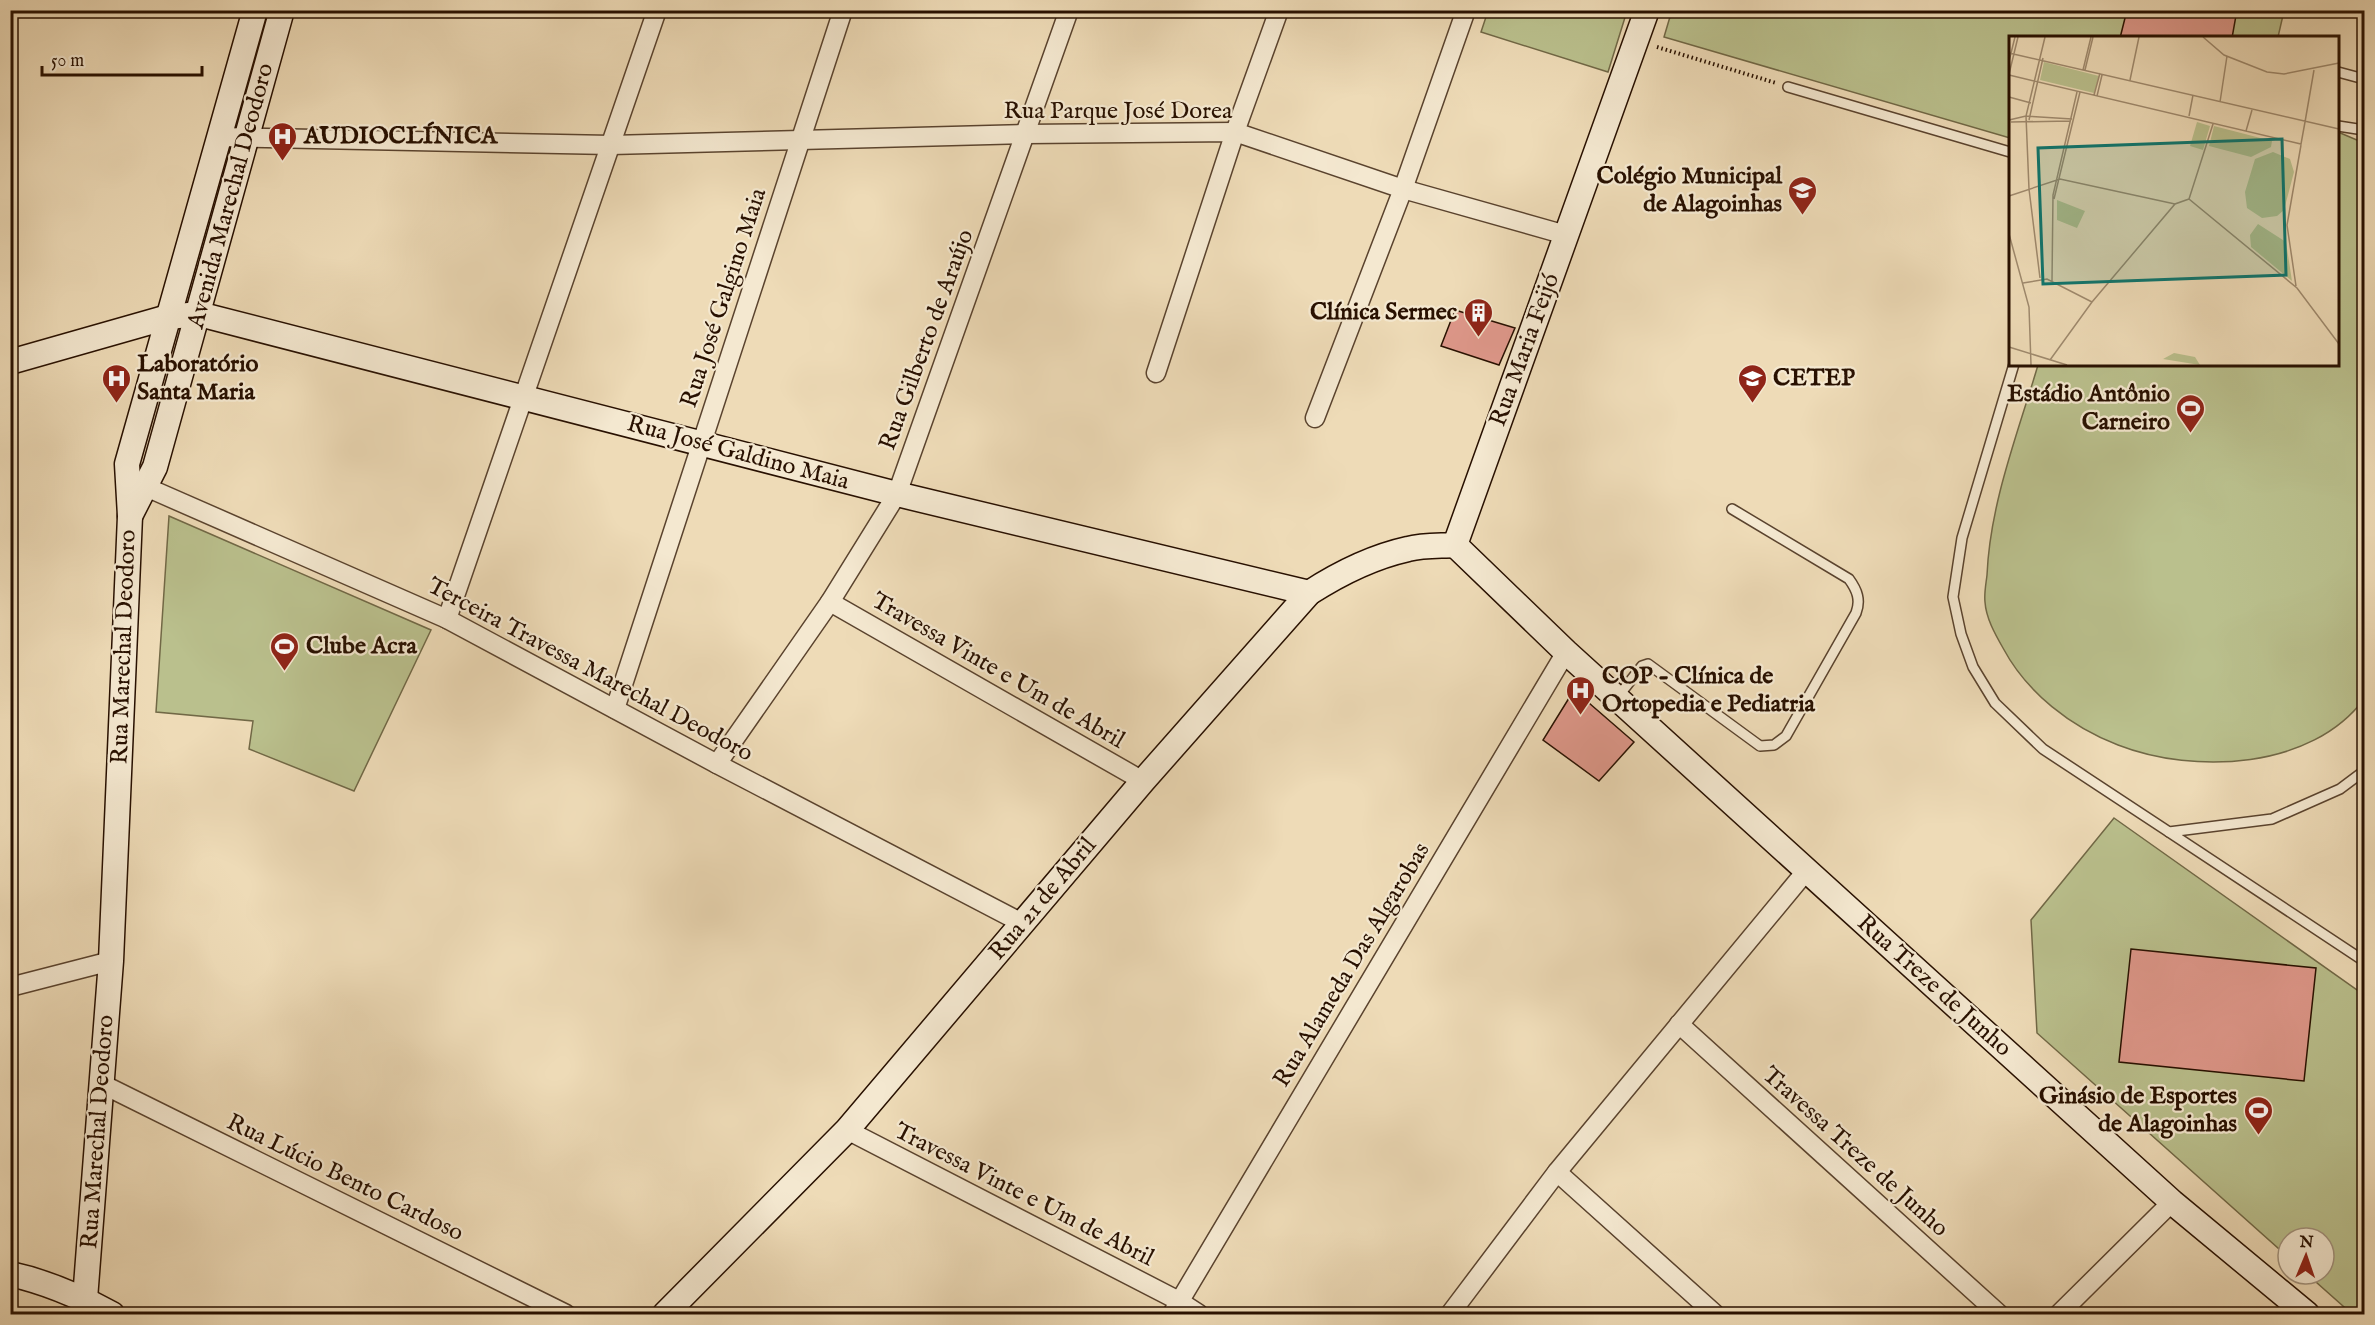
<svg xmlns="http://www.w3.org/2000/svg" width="2375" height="1325" viewBox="0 0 2375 1325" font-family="'IM FELL English',serif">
	<rect width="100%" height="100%" fill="#eedbb7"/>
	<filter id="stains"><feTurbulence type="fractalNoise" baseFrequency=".00333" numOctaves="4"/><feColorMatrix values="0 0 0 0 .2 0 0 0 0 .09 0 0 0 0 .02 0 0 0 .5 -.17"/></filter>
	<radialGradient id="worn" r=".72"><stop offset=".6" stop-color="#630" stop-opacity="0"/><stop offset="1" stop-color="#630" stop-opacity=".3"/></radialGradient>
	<g fill="#bac08d" stroke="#716846" stroke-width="1.5">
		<polygon points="1672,10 2284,11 2278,37 2010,38 2010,138 1664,37"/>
		<polygon points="1488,11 1488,10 1627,11 1608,72 1481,32"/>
		<path d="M2338 132 2364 143V699C2312 769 2195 775 2118 745 2071 727 2027 693 2003 648 1995 634 1986 618 1985 602 1984 593 1986 584 1987 575 1990 503 2018 433 2038 365L2338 364Z"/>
		<polygon points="169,516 431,630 354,791 249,749 253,721 156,712"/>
		<polygon points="2114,818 2364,995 2364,1314 2352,1314 2307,1274 2324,1274 2324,1238 2288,1238 2288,1257 2037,1033 2031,920"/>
	</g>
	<g fill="#df988b" stroke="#281000" stroke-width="1.5">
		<polygon points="2127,10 2168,10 2184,15 2185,10 2237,10 2232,38 2120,38"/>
		<polygon points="1455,310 1515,328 1499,365 1441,346"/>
		<polygon points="1574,690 1634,742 1599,781 1543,740"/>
		<polygon points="2131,949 2316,968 2304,1081 2119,1062"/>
	</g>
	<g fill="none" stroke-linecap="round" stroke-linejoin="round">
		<defs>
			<g id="lane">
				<polyline points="2338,72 2364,79"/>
				<polyline points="1788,87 2010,152"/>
				<polyline points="2338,126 2364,130"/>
				<polyline points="2014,364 1962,538 1953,597 1961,634 1973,667 1995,703 2043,749 2169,832 2272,819 2340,789 2364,771"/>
				<path d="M1617 698 1642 666 1648 664 1760 746 1774 745 1786 736 1856 613C1861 600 1857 590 1849 579L1732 509"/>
				<polyline points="2169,832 2364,961"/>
			</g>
			<g id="street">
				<polyline points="220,137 611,145 1026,134 1235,132 1403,189 1566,235"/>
				<polyline points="1156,373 1235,132 1279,10"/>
				<polyline points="1315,418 1403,189 1466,10"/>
				<polyline points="135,484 146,487 447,619 717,764 1022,923"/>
				<polyline points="830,602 1143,781"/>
				<polyline points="447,619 657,10"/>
				<polyline points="615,709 843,10"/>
				<polyline points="717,764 830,602 897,494 1069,10"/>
				<polyline points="10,987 111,961"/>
				<polyline points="1679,1024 1999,1314"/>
				<polyline points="102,1084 566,1314"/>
				<polyline points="847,1130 1179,1301 1199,1314"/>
				<polyline points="1557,1172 1715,1314"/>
				<polyline points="1172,1314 1566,652"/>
				<polyline points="1450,1314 1557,1172 1807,870"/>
				<polyline points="2059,1314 2172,1202"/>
			</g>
			<g id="secondary">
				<polyline points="1647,10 1455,545 1566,652 2172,1202 2307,1314"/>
				<polyline points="10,362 168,317 199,314 897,494 1309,593"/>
				<polyline points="130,516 155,467 282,10"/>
				<path d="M10 1274C47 1282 79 1296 112 1314"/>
				<polyline points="85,1299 111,961 130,516 127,464 255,10"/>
				<path d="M665 1314 847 1130 1143 781 1309 593C1340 573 1372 557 1408 549 1423 545 1440 546 1455 545"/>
			</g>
		</defs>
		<use href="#lane" stroke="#5a432e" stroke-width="12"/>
		<use href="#street" stroke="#5a432e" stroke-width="21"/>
		<use href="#secondary" stroke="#281000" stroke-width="27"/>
		<polyline stroke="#281000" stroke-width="4" stroke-dasharray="1.5 3" stroke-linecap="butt" points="1657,47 1776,83"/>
		<use href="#lane" stroke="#f4e8d0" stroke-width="9"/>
		<use href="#street" stroke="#f4e8d0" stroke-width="18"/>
		<use href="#secondary" stroke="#f4e8d0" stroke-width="24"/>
	</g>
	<defs>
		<symbol id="hospital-pin" viewBox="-11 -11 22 30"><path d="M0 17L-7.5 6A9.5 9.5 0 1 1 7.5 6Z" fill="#8f2418" stroke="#f4e8d0"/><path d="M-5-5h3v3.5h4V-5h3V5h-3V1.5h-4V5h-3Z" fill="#fff"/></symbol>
		<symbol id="school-pin" viewBox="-11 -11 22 30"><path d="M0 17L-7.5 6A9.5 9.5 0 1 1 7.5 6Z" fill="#8f2418" stroke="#f4e8d0"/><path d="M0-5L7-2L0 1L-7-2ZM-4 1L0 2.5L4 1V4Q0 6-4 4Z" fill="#fff"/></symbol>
		<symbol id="building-pin" viewBox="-11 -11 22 30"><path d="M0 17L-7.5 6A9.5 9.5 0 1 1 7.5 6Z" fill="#8f2418" stroke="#f4e8d0"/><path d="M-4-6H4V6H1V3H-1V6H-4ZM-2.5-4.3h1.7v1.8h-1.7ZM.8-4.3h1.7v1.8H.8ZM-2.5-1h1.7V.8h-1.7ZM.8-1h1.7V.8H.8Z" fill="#fff"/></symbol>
		<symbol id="stadium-pin" viewBox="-11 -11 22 30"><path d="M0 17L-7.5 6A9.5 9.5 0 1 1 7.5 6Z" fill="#8f2418" stroke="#f4e8d0"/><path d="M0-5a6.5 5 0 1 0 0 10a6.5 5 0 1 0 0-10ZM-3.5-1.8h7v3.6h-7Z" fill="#fff"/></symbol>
	</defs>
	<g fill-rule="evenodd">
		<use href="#hospital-pin" x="266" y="120" width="33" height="45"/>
		<use href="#school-pin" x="1786" y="174" width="33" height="45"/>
		<use href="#building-pin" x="1462" y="296" width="33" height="45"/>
		<use href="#hospital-pin" x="100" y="362" width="33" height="45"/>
		<use href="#school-pin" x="1736" y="362" width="33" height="45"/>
		<use href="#stadium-pin" x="2174" y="392" width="33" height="45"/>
		<use href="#stadium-pin" x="268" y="630" width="33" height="45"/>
		<use href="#hospital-pin" x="1564" y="674" width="33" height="45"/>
		<use href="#stadium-pin" x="2242" y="1094" width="33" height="45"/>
	</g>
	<g text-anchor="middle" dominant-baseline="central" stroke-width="4.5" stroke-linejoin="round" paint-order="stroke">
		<g font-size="24" fill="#281000" stroke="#f4e8d0">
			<text x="1118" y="111">Rua Parque José Dorea</text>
			<text transform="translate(231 196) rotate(-75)">Avenida Marechal Deodoro</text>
			<text transform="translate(724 298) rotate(-72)">Rua José Galgino Maia</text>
			<text transform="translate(927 340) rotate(-70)">Rua Gilberto de Araújo</text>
			<text transform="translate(1525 350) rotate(-70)">Rua Maria Feijó</text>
			<text transform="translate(738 453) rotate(15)">Rua José Galdino Maia</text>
			<text transform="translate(124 647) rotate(-88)">Rua Marechal Deodoro</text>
			<text transform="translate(590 670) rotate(28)">Terceira Travessa Marechal Deodoro</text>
			<text transform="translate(998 671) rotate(30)">Travessa Vinte e Um de Abril</text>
			<text transform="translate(1043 899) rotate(-50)">Rua 21 de Abril</text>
			<text transform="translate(1352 965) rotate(-59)">Rua Alameda Das Algarobas</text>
			<text transform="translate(1934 986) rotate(42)">Rua Treze de Junho</text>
			<text transform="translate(98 1132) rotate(-86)">Rua Marechal Deodoro</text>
			<text transform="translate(1855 1152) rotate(42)">Travessa Treze de Junho</text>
			<text transform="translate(345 1178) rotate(26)">Rua Lúcio Bento Cardoso</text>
			<text transform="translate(1024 1195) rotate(27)">Travessa Vinte e Um de Abril</text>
		</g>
		<g font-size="24" font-weight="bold" fill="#281000" stroke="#f4e8d0" text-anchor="start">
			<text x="304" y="136">AUDIOCLÍNICA</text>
			<text x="1782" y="176" text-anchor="end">Colégio Municipal<tspan x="1782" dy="28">de Alagoinhas</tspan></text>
			<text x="1457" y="312" text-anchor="end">Clínica Sermec</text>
			<text x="137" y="364">Laboratório<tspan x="137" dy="28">Santa Maria</tspan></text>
			<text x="1773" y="378">CETEP</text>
			<text x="2170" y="394" text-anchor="end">Estádio Antônio<tspan x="2170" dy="28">Carneiro</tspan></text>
			<text x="306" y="646">Clube Acra</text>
			<text x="1602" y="676">COP - Clínica de<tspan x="1602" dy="28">Ortopedia e Pediatria</tspan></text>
			<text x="2237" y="1096" text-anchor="end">Ginásio de Esportes<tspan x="2237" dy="28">de Alagoinhas</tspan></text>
		</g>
	</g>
	<g transform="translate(2009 36)">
		<rect width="330" height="330" fill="#eedbb7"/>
		<path d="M35 26 90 40 85 57 31 44ZM188 86 201 90 194 114 181 110ZM205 90 263 105 262 111 242 121 200 110ZM264 116 281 123 285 136 275 174 268 180 253 182 238 172 236 156 246 123ZM48 164 76 175 68 192 48 184ZM249 188 277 206 283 245 242 211 241 199ZM165 317 186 321 191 329 154 323Z" fill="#bac08d"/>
		<path fill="none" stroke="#9f8a6e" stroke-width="1.5" d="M194 1 215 19 258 36 275 38 330 27M0 17 330 93M0 25 6 1M74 34 82 1M76 34 84 1M0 38 9 1M0 39 292 108 296 86M121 44 130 1M85 59 91 37M88 60 93 39M0 61 22 67M211 66 218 20M180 80 184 59M0 84 17 80 63 83M20 84 34 22M2 86 61 85M296 86 305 34M204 88 180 163 288 252 330 308M237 95 243 74M0 160 51 143 166 168M45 163 71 56M0 198 20 271 22 329M31 242 20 153 17 80 36 1M43 245 44 159 68 56M14 247 38 243 83 266M287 250 278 189 292 109M0 311 58 329M41 324 83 266 166 168 180 163"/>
		<path fill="#0f766e" fill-opacity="0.15" stroke="#0f766e" stroke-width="3" d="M273 103 277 239 34 248 29 112Z"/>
		<rect width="330" height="330" fill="none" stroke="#281000" stroke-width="3"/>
	</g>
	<rect width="2375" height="1325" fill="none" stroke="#eedbb7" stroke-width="36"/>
	<rect x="12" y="12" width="2351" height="1301" fill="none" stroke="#281000" stroke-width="3"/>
	<rect x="18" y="18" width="2339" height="1289" fill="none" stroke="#281000" stroke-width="1.5"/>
	<g transform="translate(2306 1256) rotate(2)"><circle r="28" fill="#f4e8d0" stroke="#a2927d" stroke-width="1.5"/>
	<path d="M0-4.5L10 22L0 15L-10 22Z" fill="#8f2418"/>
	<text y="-9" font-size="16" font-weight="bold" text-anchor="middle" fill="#281000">N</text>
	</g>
	<path d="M42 66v9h160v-9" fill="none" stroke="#281000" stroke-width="3"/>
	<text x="51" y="66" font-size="18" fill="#281000" stroke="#f4e8d0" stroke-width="4.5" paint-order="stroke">50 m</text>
	<rect width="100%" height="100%" filter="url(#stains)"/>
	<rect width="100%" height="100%" fill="url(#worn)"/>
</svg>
